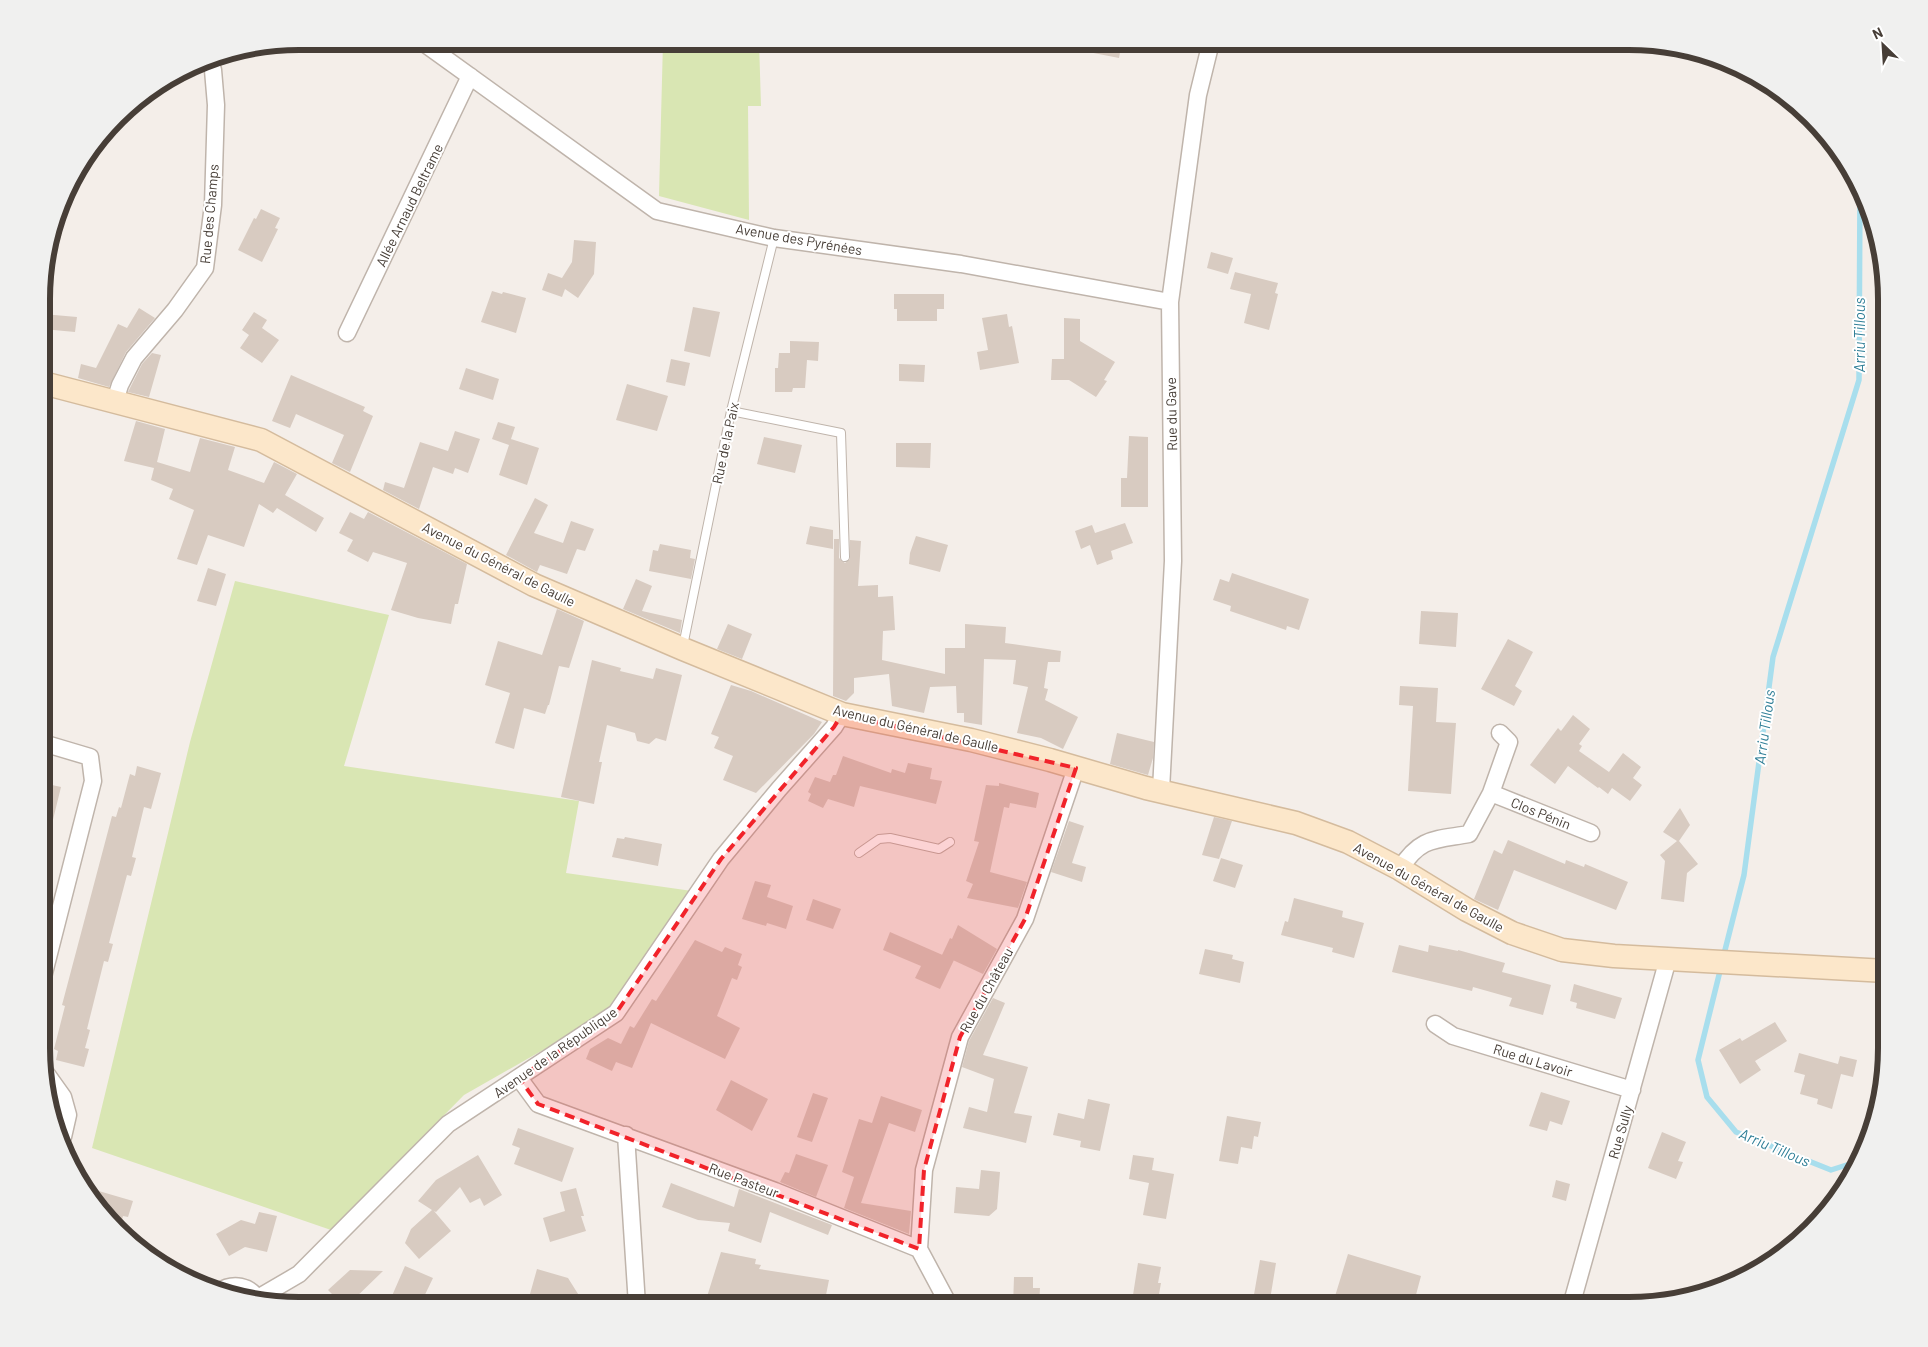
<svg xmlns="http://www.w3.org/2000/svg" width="1928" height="1347" viewBox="0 0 1928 1347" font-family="Barlow,sans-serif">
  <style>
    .green { fill: #d9e6b3 }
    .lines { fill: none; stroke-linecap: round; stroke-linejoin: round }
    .stream { stroke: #a8deed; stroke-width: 5.5 }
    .building { fill: #d8cbc1 }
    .service-casing { stroke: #bfb4ab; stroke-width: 10 }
    .minor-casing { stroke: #bfb4ab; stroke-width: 19 }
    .secondary-casing { stroke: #d4bb9d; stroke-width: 25 }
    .service { stroke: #fff; stroke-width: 8 }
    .minor { stroke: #fff; stroke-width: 16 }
    .secondary { stroke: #fce7ca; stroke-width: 22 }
    .marked { fill: #f1232a; fill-opacity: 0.2; stroke: #f1232a; stroke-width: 4; stroke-dasharray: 10 6; stroke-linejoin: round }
    .labels { text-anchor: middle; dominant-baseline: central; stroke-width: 4; stroke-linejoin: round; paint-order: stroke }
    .street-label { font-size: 14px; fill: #473e37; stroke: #fff }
    .water-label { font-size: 15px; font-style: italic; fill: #307f97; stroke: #fff }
    .rim { fill: none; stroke: #473e37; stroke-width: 6 }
  </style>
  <rect width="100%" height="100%" fill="#f4eee9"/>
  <path class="green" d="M 663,41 L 759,41 L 761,106 L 748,106 L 749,220 L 659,196 Z
    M 235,581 L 389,615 L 344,766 L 579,801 L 566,873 L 692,891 L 615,1009 L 464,1095 L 331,1230 L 92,1148 L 190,742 Z"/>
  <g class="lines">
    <path class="stream" d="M 1723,958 L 1744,875 L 1773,657 L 1859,380 L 1860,188
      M 1721,967 L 1698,1060 L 1707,1097 L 1736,1132 L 1831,1170 L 1856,1162"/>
  </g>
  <path class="building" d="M 1074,42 L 1122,42 L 1119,58 L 1073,49 Z
    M 261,209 L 280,218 L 275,228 L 278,229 L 262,262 L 238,250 L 254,218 L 256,219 Z
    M 574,240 L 596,242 L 594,274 L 578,298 L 565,289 L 562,297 L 542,290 L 548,273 L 562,278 L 572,262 Z
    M 1211,252 L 1233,258 L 1228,274 L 1207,268 Z
    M 1235,272 L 1278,283 L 1275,293 L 1278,294 L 1269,330 L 1244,323 L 1251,294 L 1230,289 Z
    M 492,291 L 502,294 L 503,292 L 526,298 L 516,333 L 481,322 Z
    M 894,294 L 944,294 L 944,309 L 937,309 L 937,321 L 897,321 L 897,309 L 894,309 Z
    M 693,307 L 720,312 L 710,357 L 684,351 Z
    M 139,308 L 155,318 L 126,352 L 109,387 L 78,378 L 81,364 L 96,368 L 118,324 L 127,328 Z
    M 254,312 L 267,320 L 262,328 L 279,340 L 262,363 L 240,348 L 249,335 L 242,330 Z
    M 43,314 L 77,317 L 75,332 L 43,329 Z
    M 1007,314 L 1009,327 L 1012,326 L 1019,363 L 980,370 L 977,352 L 988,350 L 982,318 Z
    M 1064,318 L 1080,319 L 1080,341 L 1115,362 L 1104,380 L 1107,381 L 1096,397 L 1069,380 L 1051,380 L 1052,359 L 1064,359 Z
    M 790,341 L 819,342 L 818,361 L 807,360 L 805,388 L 793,388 L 792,392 L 775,392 L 775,368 L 778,368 L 779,353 L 790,353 Z
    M 152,353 L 161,355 L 149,397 L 128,392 L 142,364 Z
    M 671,359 L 690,363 L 685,386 L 666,382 Z
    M 899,364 L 925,365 L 924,382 L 899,381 Z
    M 466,368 L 499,379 L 493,400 L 459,389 Z
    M 291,375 L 365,407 L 363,411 L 373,416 L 350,472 L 332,463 L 344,435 L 296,414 L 290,428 L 272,421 Z
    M 627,384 L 668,396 L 657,431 L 616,420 Z
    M 136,421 L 165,429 L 157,462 L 190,472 L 200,438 L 235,447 L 228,470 L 264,483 L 274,462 L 297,474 L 285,495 L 324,518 L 316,532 L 277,508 L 273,513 L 259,504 L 244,547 L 208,535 L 197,565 L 177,559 L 194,510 L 169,499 L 173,489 L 151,480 L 154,468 L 124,461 Z
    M 498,422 L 515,427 L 509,445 L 492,439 Z
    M 455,431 L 480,439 L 468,473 L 455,468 L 453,474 L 433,467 L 419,509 L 383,490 L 385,482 L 404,488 L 420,442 L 448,451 Z
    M 1129,436 L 1148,437 L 1148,507 L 1121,507 L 1121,478 L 1127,478 Z
    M 764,437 L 802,445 L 795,473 L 757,464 Z
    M 511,439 L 539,448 L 527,485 L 499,475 Z
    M 896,443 L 931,443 L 930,468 L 896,467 Z
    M 535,498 L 548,505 L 534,533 L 563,543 L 571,521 L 594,529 L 585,551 L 577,549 L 567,574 L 540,565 L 537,572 L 506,555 Z
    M 350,512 L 364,519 L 368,512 L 467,564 L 458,604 L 455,604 L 451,624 L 418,618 L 391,610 L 407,563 L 373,552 L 368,562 L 347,551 L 353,540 L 339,533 Z
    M 1125,523 L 1133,543 L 1111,551 L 1113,559 L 1097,565 L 1090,545 L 1081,549 L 1075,531 L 1092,525 L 1095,533 Z
    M 810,526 L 833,530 L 833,549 L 806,544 Z
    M 916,536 L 948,545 L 940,572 L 909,564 L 910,553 Z
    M 834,539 L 839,539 L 839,558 L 845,563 L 850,559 L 850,540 L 861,541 L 858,586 L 878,585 L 878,597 L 893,596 L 895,630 L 883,631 L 882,660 L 945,674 L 945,648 L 965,648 L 965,624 L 1006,627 L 1005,643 L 1061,651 L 1060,662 L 1048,662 L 1044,688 L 1048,689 L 1045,700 L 1078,717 L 1063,749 L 1041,738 L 1017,733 L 1028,687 L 1013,684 L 1016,660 L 984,659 L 982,725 L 964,722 L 964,713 L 957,713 L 956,686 L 930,687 L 924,713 L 892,706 L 889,674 L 854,678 L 854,693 L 846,701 L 833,696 Z
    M 660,544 L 691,550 L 690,558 L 695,559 L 691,579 L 649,571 L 653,550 L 658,551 Z
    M 208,568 L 226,574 L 216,606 L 197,601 Z
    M 1232,573 L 1309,599 L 1299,630 L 1287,626 L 1286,630 L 1230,611 L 1231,606 L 1213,600 L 1220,579 L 1229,582 Z
    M 636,579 L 652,586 L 642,611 L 682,620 L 680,633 L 623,609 Z
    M 557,609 L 584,621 L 569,668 L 559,666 L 549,705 L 548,705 L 545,714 L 524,708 L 514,749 L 495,743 L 510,693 L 485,685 L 498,641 L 542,655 Z
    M 1421,611 L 1458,613 L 1456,647 L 1419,644 Z
    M 728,624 L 752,634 L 742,659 L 717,649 Z
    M 1508,639 L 1533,652 L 1515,686 L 1522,691 L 1514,706 L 1481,689 Z
    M 592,660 L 621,668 L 620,671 L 653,679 L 656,668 L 682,675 L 666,741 L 656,738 L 649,744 L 637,741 L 635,733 L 607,725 L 599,762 L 602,762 L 594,804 L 561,797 Z
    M 731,685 L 751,691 L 822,722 L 814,734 L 756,793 L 723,780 L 733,756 L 714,748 L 719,737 L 711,734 Z
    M 1400,686 L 1438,688 L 1436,722 L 1456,723 L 1451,794 L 1408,791 L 1413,706 L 1399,705 Z
    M 1573,715 L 1590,729 L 1579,744 L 1582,746 L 1579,751 L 1609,772 L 1623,753 L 1641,767 L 1633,778 L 1642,785 L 1630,801 L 1612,788 L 1608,794 L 1599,787 L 1598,788 L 1568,766 L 1555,784 L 1530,765 L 1558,728 L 1561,731 Z
    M 1117,733 L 1154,742 L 1153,758 L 1148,775 L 1110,764 Z
    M 843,756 L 891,773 L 892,769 L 905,773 L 908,763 L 932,768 L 930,779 L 942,781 L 936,804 L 860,786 L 854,807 L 828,799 L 823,808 L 808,801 L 811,794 L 808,792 L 815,777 L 830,782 L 833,775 L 836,775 Z
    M 137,766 L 161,773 L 151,809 L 144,807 L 132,857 L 136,858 L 131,876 L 127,875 L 109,943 L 113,944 L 108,962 L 104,961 L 87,1029 L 90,1030 L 85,1048 L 89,1049 L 84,1067 L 56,1060 L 58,1051 L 54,1049 L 65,1006 L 62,1005 L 112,816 L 116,817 L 119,807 L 121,808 L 130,774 L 135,776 Z
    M 43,783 L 61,787 L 49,836 L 43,835 Z
    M 999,783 L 1039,793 L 1036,808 L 1010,803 L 1009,808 L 1004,807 L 990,872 L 1027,882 L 1018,908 L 967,898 L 973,884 L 966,881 L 979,842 L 974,841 L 986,785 L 999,786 Z
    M 1680,808 L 1690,825 L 1679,841 L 1698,864 L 1687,873 L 1684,902 L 1661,899 L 1665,861 L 1660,855 L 1677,841 L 1663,832 Z
    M 1214,817 L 1232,821 L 1219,859 L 1202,855 Z
    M 1069,821 L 1084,826 L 1072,863 L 1086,867 L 1082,882 L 1051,872 Z
    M 625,837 L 662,844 L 658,866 L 612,857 L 617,838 L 624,839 Z
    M 1508,840 L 1565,864 L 1566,860 L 1584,867 L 1585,864 L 1628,882 L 1616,910 L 1514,870 L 1498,910 L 1474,899 L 1494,850 L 1502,854 Z
    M 1221,858 L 1243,865 L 1235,888 L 1213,881 Z
    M 755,881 L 771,885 L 767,897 L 793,906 L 786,929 L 767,923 L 766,926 L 742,919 Z
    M 1294,898 L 1343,911 L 1342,917 L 1364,923 L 1354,958 L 1332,952 L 1333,948 L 1281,935 L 1285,921 L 1288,922 Z
    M 813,899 L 841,909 L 833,929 L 806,920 Z
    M 958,925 L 997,949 L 983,974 L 942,955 L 950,938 L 952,939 Z
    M 890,932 L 954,960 L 940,989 L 915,978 L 921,966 L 883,950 Z
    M 695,940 L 722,952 L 725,947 L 742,954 L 738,965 L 742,967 L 737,980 L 732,978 L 717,1016 L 740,1028 L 725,1059 L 651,1023 L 632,1068 L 616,1062 L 612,1071 L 586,1059 L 590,1049 L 608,1038 L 621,1044 L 630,1026 L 634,1028 L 652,999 L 656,1001 Z
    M 1399,945 L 1428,952 L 1429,945 L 1458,951 L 1458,950 L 1505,963 L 1502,972 L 1551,985 L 1543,1015 L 1509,1006 L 1512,998 L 1473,987 L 1472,991 L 1392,972 Z
    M 1205,949 L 1233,955 L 1232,959 L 1244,962 L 1240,983 L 1199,974 Z
    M 1574,984 L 1622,998 L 1615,1019 L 1576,1008 L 1577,1003 L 1570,1001 Z
    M 993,998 L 1005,1003 L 983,1055 L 1028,1067 L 1014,1113 L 1032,1116 L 1026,1143 L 963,1128 L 969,1107 L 987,1112 L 994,1079 L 962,1067 L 969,1041 Z
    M 1775,1022 L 1787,1041 L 1755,1061 L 1761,1070 L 1740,1084 L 1719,1050 L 1740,1038 L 1742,1041 Z
    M 1799,1053 L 1838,1064 L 1840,1056 L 1857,1060 L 1853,1077 L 1841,1074 L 1832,1109 L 1817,1104 L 1818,1099 L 1800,1094 L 1805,1075 L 1794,1072 Z
    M 731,1080 L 768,1099 L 752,1131 L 716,1110 Z
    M 1541,1092 L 1570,1101 L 1562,1125 L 1550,1121 L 1547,1131 L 1529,1126 Z
    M 813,1093 L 828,1098 L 812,1142 L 797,1137 Z
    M 881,1096 L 922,1110 L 915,1132 L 889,1123 L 861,1203 L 911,1211 L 909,1234 L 844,1208 L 854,1177 L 842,1172 L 859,1119 L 872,1123 Z
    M 1088,1099 L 1110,1104 L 1100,1151 L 1080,1147 L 1081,1141 L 1053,1135 L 1058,1113 L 1084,1119 Z
    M 1227,1116 L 1261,1122 L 1258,1137 L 1254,1136 L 1252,1149 L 1241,1147 L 1238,1164 L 1219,1161 Z
    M 518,1128 L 574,1148 L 562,1182 L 514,1164 L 520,1148 L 512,1145 Z
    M 1662,1132 L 1686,1142 L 1678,1161 L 1683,1162 L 1676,1179 L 1648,1168 Z
    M 796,1154 L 828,1165 L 816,1197 L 780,1182 L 785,1172 L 789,1173 Z
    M 478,1155 L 502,1195 L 484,1206 L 480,1198 L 470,1203 L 460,1187 L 436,1212 L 434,1211 L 451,1231 L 419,1259 L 405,1243 L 411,1229 L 432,1210 L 418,1201 L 436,1180 Z
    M 1133,1155 L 1154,1158 L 1152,1170 L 1174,1174 L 1166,1219 L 1143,1215 L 1149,1183 L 1129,1179 Z
    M 981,1170 L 1000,1172 L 997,1209 L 989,1216 L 954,1213 L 956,1187 L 979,1189 Z
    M 1556,1180 L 1570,1184 L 1566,1201 L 1552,1197 Z
    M 671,1183 L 734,1207 L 739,1189 L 832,1225 L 828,1235 L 770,1212 L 761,1243 L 728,1231 L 730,1223 L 698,1220 L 662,1207 Z
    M 85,1187 L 133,1201 L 128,1217 L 123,1216 L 120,1227 Z
    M 576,1188 L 584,1216 L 581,1216 L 586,1231 L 550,1242 L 543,1218 L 565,1211 L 560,1192 Z
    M 259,1212 L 277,1216 L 267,1252 L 245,1247 L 229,1256 L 216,1234 L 241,1220 L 255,1224 Z
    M 721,1252 L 756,1259 L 755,1264 L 761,1265 L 759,1269 L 829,1280 L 824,1305 L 716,1305 L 705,1303 Z
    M 1348,1254 L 1421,1276 L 1413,1306 L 1332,1306 Z
    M 1260,1260 L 1276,1263 L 1269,1306 L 1252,1306 Z
    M 1138,1263 L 1161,1267 L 1158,1283 L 1161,1283 L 1158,1300 L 1133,1295 Z
    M 405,1266 L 433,1278 L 420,1305 L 388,1305 Z
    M 537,1269 L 568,1278 L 585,1305 L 555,1305 L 552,1300 L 530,1294 Z
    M 350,1270 L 383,1271 L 348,1305 L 343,1305 L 328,1290 Z
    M 1014,1277 L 1033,1277 L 1033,1288 L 1040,1288 L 1039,1306 L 1013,1306 Z"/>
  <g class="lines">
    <g class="service-casing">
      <path id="service" d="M 731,411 L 841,433 L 845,557
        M 683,646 L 731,411 L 774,238
        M 859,853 L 879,839 L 890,838 L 939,849 L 950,842"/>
    </g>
    <g class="minor-casing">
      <path id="minor" d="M 421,41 L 657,211 L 774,238 L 961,264 L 1170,302
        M 347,333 L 470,76
        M 115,401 L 120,385 L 134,358 L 175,310 L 205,268 L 213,205 L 216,105 L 213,70 L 208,59
        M 43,743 L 90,757 L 93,781 L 43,977
        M 1161,790 L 1173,561 L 1170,302 L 1198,95 L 1211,42
        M 1491,793 L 1591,833
        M 1400,869 C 1420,837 1435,840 1469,834 L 1491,793 L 1509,742 L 1500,733
        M 1435,1024 L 1453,1036 L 1632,1090
        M 43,1069 L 63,1097 L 68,1115 L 63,1137
        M 519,1078 L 538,1104 L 775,1191 L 919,1249 L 949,1305
        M 626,1135 L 637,1305
        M 919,1249 L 924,1170 L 960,1037 L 1025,919 L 1076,768
        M 218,1292 C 233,1282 250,1285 259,1301
        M 258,1298 L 299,1274 L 448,1124 L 616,1013 L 721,859 L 779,789 L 834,727 L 842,714
        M 1571,1306 L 1668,959"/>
    </g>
    <g class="secondary-casing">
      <path id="secondary" d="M 43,383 L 261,440 L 534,585 L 683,649 L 842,714 L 971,740 L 1050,760 L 1146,788 L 1296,823 L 1348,842 L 1400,869 L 1467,910 L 1512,933 L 1562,950 L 1614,956 L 1886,971"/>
    </g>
    <use href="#service" class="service"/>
    <use href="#minor" class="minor"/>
    <use href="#secondary" class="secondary"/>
  </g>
  <path class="marked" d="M 842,714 L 1076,768 L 1025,919 L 960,1037 L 924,1170 L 919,1249 L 538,1104 L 519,1078 L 616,1013 L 721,859 L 834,727 Z"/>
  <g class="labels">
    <g class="street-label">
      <text transform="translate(409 205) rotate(-64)">Allée Arnaud Beltrame</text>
      <text transform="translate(209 214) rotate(-85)">Rue des Champs</text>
      <text transform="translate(799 239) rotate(10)">Avenue des Pyrénées</text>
      <text transform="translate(1171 414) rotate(-91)">Rue du Gave</text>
      <text transform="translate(725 443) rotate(-78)">Rue de la Paix</text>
      <text transform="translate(499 564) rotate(27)">Avenue du Général de Gaulle</text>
      <text transform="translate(916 728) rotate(13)">Avenue du Général de Gaulle</text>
      <text transform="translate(1541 813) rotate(22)">Clos Pénin</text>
      <text transform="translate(1429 887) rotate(29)">Avenue du Général de Gaulle</text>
      <text transform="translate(986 990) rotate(-61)">Rue du Château</text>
      <text transform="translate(555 1052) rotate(-35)">Avenue de la République</text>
      <text transform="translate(1533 1060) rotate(17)">Rue du Lavoir</text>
      <text transform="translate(1620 1132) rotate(-74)">Rue Sully</text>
      <text transform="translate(744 1180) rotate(21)">Rue Pasteur</text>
    </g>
    <g class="water-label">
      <text transform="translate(1859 335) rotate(-90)">Arriu Tillous</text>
      <text transform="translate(1764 727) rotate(-82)">Arriu Tillous</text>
      <text transform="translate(1775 1147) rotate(23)">Arriu Tillous</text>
    </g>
  </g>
  <path d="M0 0H1928V1347H0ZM299 50H1629A249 249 0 0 1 1878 299V1048A249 249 0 0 1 1629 1297H299A249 249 0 0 1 50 1048V299A249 249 0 0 1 299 50Z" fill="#f0f0ef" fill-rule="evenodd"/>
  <path class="rim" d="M299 50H1629A249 249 0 0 1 1878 299V1048A249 249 0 0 1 1629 1297H299A249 249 0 0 1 50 1048V299A249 249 0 0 1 299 50Z"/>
  <g transform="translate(1883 45) rotate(335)" stroke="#ffffff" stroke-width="4" paint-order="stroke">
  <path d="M0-4L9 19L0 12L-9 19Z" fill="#473e37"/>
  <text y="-8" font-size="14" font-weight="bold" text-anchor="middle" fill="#473e37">N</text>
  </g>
</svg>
